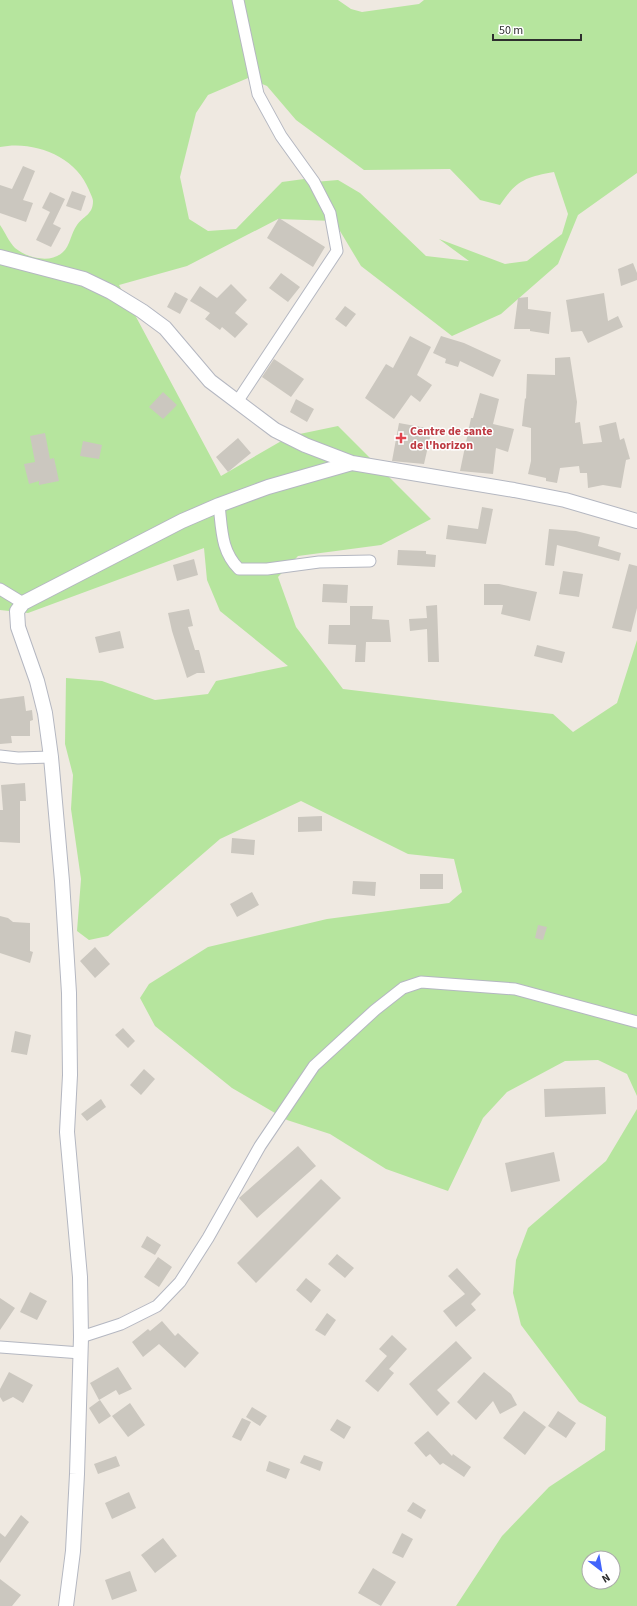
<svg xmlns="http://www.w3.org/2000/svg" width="637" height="1606" viewBox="0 0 637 1606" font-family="'Source Sans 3',sans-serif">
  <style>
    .green { fill: #b6e59e; fill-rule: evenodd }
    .building { fill: #cbc7bf }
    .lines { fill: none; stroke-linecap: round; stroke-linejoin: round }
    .minor-casing { stroke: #b4b7c1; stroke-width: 13 }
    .tertiary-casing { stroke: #b4b7c1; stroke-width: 16 }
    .minor { stroke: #fff; stroke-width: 11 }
    .tertiary { stroke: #fff; stroke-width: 14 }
    .health-dot { fill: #e0444e; stroke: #fff; stroke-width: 1.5 }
    .labels { text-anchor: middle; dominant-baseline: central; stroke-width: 3; stroke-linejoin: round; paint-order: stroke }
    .health-label { font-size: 12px; font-weight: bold; fill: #be3a42; stroke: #fff; text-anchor: start }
  </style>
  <rect width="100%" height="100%" fill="#efe9e1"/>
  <path class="green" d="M 0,0 L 338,0 L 351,9 L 362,12 L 419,4 L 424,0 L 637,0 L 637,173 L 578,215 L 558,264 L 501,314 L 452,336 L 361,266 L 334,221 L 278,219 L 187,266 L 119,285 L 221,476 L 290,436 L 338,426 L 431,519 L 381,545 L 298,556 L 278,577 L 296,627 L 343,689 L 553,714 L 573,732 L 617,703 L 637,640 L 637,1096 L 627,1074 L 598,1060 L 565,1061 L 507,1092 L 483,1118 L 448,1191 L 386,1169 L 330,1134 L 287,1120 L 232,1088 L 155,1026 L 140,998 L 149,984 L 208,947 L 327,919 L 449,903 L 462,892 L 454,859 L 408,854 L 301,801 L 220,839 L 108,936 L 89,940 L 77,931 L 81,879 L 71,809 L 73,775 L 65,744 L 66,678 L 102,681 L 155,700 L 208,694 L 216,681 L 288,666 L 220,611 L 207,580 L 204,548 L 28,613 L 0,610 L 0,225 C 5,232 9,242 15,248 C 27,258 51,264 63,252 C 70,246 71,233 77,225 C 83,216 93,215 93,201 C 93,198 90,193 89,190 C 76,156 33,140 0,147 ZM 248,78 L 267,86 L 296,120 L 364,170 L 450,169 L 480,200 L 500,205 C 516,181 525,177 554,172 L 568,214 L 562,234 L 527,261 L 505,264 L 439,239 L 469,261 L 426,256 L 360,193 L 338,180 L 314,182 L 304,179 L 282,182 L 236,229 L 208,231 L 189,219 L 180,177 L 196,113 L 208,95 Z
    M 637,1109 L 637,1606 L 456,1606 L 502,1536 L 549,1487 L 605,1450 L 606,1417 L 579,1402 L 521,1325 L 513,1293 L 516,1260 L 528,1228 L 606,1161 ZM 589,1558 L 613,1558 L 613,1582 L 589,1582 Z"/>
  <path class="building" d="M 23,166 L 35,171 L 23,200 L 33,203 L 26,222 L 0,213 L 0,185 L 12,189 Z
    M 72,191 L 86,196 L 81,211 L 66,206 Z
    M 50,192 L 65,199 L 53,224 L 61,228 L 51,247 L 36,240 L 50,212 L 42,208 Z
    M 279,218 L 325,247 L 313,267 L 267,238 Z
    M 633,263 L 637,273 L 637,280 L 621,286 L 618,269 Z
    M 281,273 L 300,287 L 288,302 L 269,288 Z
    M 231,284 L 247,300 L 235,313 L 248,324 L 235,338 L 222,327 L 220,330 L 205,319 L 210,313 L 190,301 L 200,286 L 217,298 Z
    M 175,292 L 188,299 L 180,314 L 167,307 Z
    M 604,293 L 608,321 L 618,316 L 623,327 L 588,343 L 582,331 L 571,332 L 566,300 Z
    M 528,297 L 528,309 L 551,312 L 549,334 L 530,331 L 530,329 L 514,329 L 518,298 Z
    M 345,306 L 356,314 L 346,327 L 335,319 Z
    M 410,336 L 431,347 L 417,375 L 432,385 L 420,402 L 411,395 L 394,419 L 365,398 L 386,364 L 393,368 Z
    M 441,336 L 464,343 L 501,360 L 493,377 L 460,361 L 458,367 L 445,363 L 446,359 L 433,353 Z
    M 570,357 L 577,402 L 575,423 L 580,422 L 583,444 L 602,442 L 599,426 L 616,422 L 620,440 L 624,438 L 630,459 L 626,460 L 621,488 L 603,485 L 588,488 L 587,473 L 580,473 L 579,466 L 560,468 L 557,483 L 546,481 L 546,478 L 528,474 L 531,461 L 531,428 L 522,426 L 525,398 L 526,399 L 527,374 L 555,375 L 555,358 Z
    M 274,359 L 304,379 L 291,397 L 262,377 Z
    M 163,392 L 177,405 L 163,419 L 149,407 Z
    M 480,393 L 499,399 L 493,424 L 514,429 L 508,452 L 496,448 L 493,474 L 460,471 L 471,418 L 473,418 Z
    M 296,399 L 314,409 L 307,422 L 290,412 Z
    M 399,423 L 432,429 L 424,464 L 392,461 Z
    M 45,433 L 50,459 L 54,458 L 59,481 L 39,485 L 39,481 L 29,484 L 24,464 L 35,462 L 30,436 Z
    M 238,438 L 251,453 L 228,472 L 216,457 Z
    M 83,441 L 102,445 L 99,459 L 80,456 Z
    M 482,507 L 493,509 L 486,544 L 446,539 L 448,525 L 478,529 Z
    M 549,529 L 576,531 L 600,537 L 598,546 L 621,553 L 619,561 L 557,545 L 554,566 L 545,565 Z
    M 398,550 L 426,551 L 426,554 L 436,555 L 435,567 L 397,565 Z
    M 194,559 L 198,575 L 177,581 L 173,565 Z
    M 629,564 L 637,566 L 637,608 L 631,632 L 612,628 Z
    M 563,571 L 583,574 L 579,597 L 559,594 Z
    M 323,584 L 348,585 L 347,603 L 322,602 Z
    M 484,584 L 499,584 L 537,592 L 530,621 L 501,614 L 503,605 L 484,605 Z
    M 437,605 L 439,662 L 428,662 L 427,629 L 410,631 L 409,619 L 427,618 L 426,606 Z
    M 350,606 L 373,606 L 372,619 L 389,620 L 391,642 L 366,642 L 365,662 L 355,662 L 356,645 L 328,644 L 329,625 L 350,625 Z
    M 189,609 L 193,626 L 188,627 L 195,650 L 199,650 L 205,673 L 197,673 L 187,678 L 172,631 L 168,613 Z
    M 120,631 L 124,648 L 99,653 L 95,637 Z
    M 537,645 L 565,652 L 562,663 L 534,656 Z
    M 24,696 L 26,711 L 32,710 L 33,720 L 30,721 L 30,736 L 11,736 L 12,743 L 0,744 L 0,699 Z
    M 25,783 L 26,801 L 20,801 L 20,843 L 0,842 L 0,810 L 3,810 L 1,785 Z
    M 322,816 L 322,831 L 298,832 L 298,817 Z
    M 232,838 L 255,840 L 254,855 L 231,853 Z
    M 420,874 L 443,874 L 443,889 L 420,889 Z
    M 353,881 L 376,882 L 375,896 L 352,894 Z
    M 252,892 L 259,905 L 237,917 L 230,904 Z
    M 0,916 L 8,918 L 13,922 L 30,923 L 30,951 L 33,952 L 30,963 L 0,953 Z
    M 538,925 L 547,927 L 543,940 L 535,938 Z
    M 95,947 L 110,964 L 95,978 L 80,961 Z
    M 123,1028 L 135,1041 L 128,1048 L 115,1035 Z
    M 15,1031 L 31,1035 L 27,1055 L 11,1052 Z
    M 144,1069 L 155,1079 L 141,1095 L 130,1085 Z
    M 605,1087 L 606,1114 L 545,1117 L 544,1089 Z
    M 101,1099 L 106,1107 L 87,1121 L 81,1114 Z
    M 298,1146 L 316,1166 L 257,1218 L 239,1198 Z
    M 554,1152 L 560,1181 L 511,1192 L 505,1163 Z
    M 321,1179 L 341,1198 L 256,1283 L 237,1263 Z
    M 147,1236 L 161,1245 L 155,1255 L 141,1247 Z
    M 337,1254 L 354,1268 L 345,1278 L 328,1264 Z
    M 158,1257 L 172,1267 L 159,1287 L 144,1277 Z
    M 457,1268 L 481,1294 L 471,1304 L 476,1310 L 456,1327 L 443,1311 L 465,1294 L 448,1276 Z
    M 306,1278 L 321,1290 L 311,1303 L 296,1290 Z
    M 30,1292 L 47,1301 L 37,1320 L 20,1312 Z
    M 0,1298 L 15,1308 L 0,1330 Z
    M 327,1313 L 336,1320 L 325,1336 L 315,1330 Z
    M 162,1321 L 175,1336 L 178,1333 L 199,1353 L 185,1368 L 159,1344 L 143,1357 L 132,1342 L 148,1329 L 150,1331 Z
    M 392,1335 L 407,1349 L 389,1369 L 394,1373 L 378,1392 L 365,1381 L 387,1356 L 379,1349 Z
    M 456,1341 L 472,1358 L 437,1390 L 450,1403 L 437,1416 L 409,1384 Z
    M 118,1367 L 132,1389 L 119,1395 L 116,1390 L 99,1400 L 90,1383 Z
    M 9,1372 L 33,1385 L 23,1403 L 13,1397 L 3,1402 L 0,1397 L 0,1389 Z
    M 484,1372 L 511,1394 L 517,1405 L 500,1414 L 493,1401 L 476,1420 L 457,1402 Z
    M 100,1400 L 111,1416 L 99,1424 L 89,1408 Z
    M 130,1403 L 145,1425 L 128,1437 L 112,1416 Z
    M 252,1407 L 267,1416 L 260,1426 L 246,1417 Z
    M 524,1411 L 546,1427 L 525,1455 L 503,1438 Z
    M 558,1411 L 576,1423 L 566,1438 L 548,1426 Z
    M 242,1418 L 251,1422 L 241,1441 L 232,1437 Z
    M 337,1419 L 351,1427 L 344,1439 L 330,1430 Z
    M 428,1431 L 452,1456 L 453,1454 L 471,1467 L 464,1477 L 443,1463 L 440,1465 L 430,1454 L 426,1457 L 414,1443 Z
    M 304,1455 L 323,1462 L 320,1471 L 300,1463 Z
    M 116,1456 L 120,1466 L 98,1474 L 94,1464 Z
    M 269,1461 L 290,1469 L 286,1479 L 266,1471 Z
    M 129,1492 L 136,1508 L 112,1519 L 105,1503 Z
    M 413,1502 L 426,1510 L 421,1519 L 407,1511 Z
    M 21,1515 L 29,1522 L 0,1563 L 0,1533 L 5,1537 Z
    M 402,1533 L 413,1539 L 403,1558 L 392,1553 Z
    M 163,1538 L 177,1556 L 155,1573 L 141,1555 Z
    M 373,1568 L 396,1582 L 381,1606 L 358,1593 Z
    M 130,1571 L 137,1591 L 112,1600 L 105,1580 Z
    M 0,1579 L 21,1595 L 12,1606 L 0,1606 Z"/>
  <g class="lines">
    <g class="minor-casing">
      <path id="minor" d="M 237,402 L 337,251 L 330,213 L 314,182 L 281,136 L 258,94 L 238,0
        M 219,505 C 222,530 221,551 239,569 L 267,569 L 319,562 L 370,561
        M 0,589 L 23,603
        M 0,756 L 18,758 L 51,757
        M 81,1337 L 121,1324 L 157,1306 L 180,1282 L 208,1238 L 260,1146 L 314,1066 L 375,1010 L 403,988 L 421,982 L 515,989 L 637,1022
        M 0,1347 L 81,1353"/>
    </g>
    <g class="tertiary-casing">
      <path id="tertiary" d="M 0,257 L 84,279 L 111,292 L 142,311 L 165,328 L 210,381 L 275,430 L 305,445 L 352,463 L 514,490 L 565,500 L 637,521
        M 66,1606 L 73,1551 L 77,1474 L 81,1337 L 80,1277 L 67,1132 L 70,1075 L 69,993 L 62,881 L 51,757 L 45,713 L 37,681 L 18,627 L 17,611 L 23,603 L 182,521 L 219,505 L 268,487 L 352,463"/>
    </g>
    <use href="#minor" class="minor"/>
    <use href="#tertiary" class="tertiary"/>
  </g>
  <path class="health-dot" d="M399 432h4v4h4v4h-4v4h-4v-4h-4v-4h4z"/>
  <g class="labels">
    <g class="health-label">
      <text x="410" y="431">Centre de sante<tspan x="410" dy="14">de l'horizon</tspan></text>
    </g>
  </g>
  <g transform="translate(601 1570) rotate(149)"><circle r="19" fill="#ffffff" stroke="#ababab"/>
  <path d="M0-3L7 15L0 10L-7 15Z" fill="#4264fb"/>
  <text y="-6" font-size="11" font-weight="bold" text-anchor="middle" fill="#2e2e2e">N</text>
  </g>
  <path d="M493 34v6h88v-6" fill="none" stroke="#2e2e2e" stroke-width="2"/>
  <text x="499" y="34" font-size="12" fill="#2e2e2e" stroke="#ffffff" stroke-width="3" paint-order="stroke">50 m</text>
</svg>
